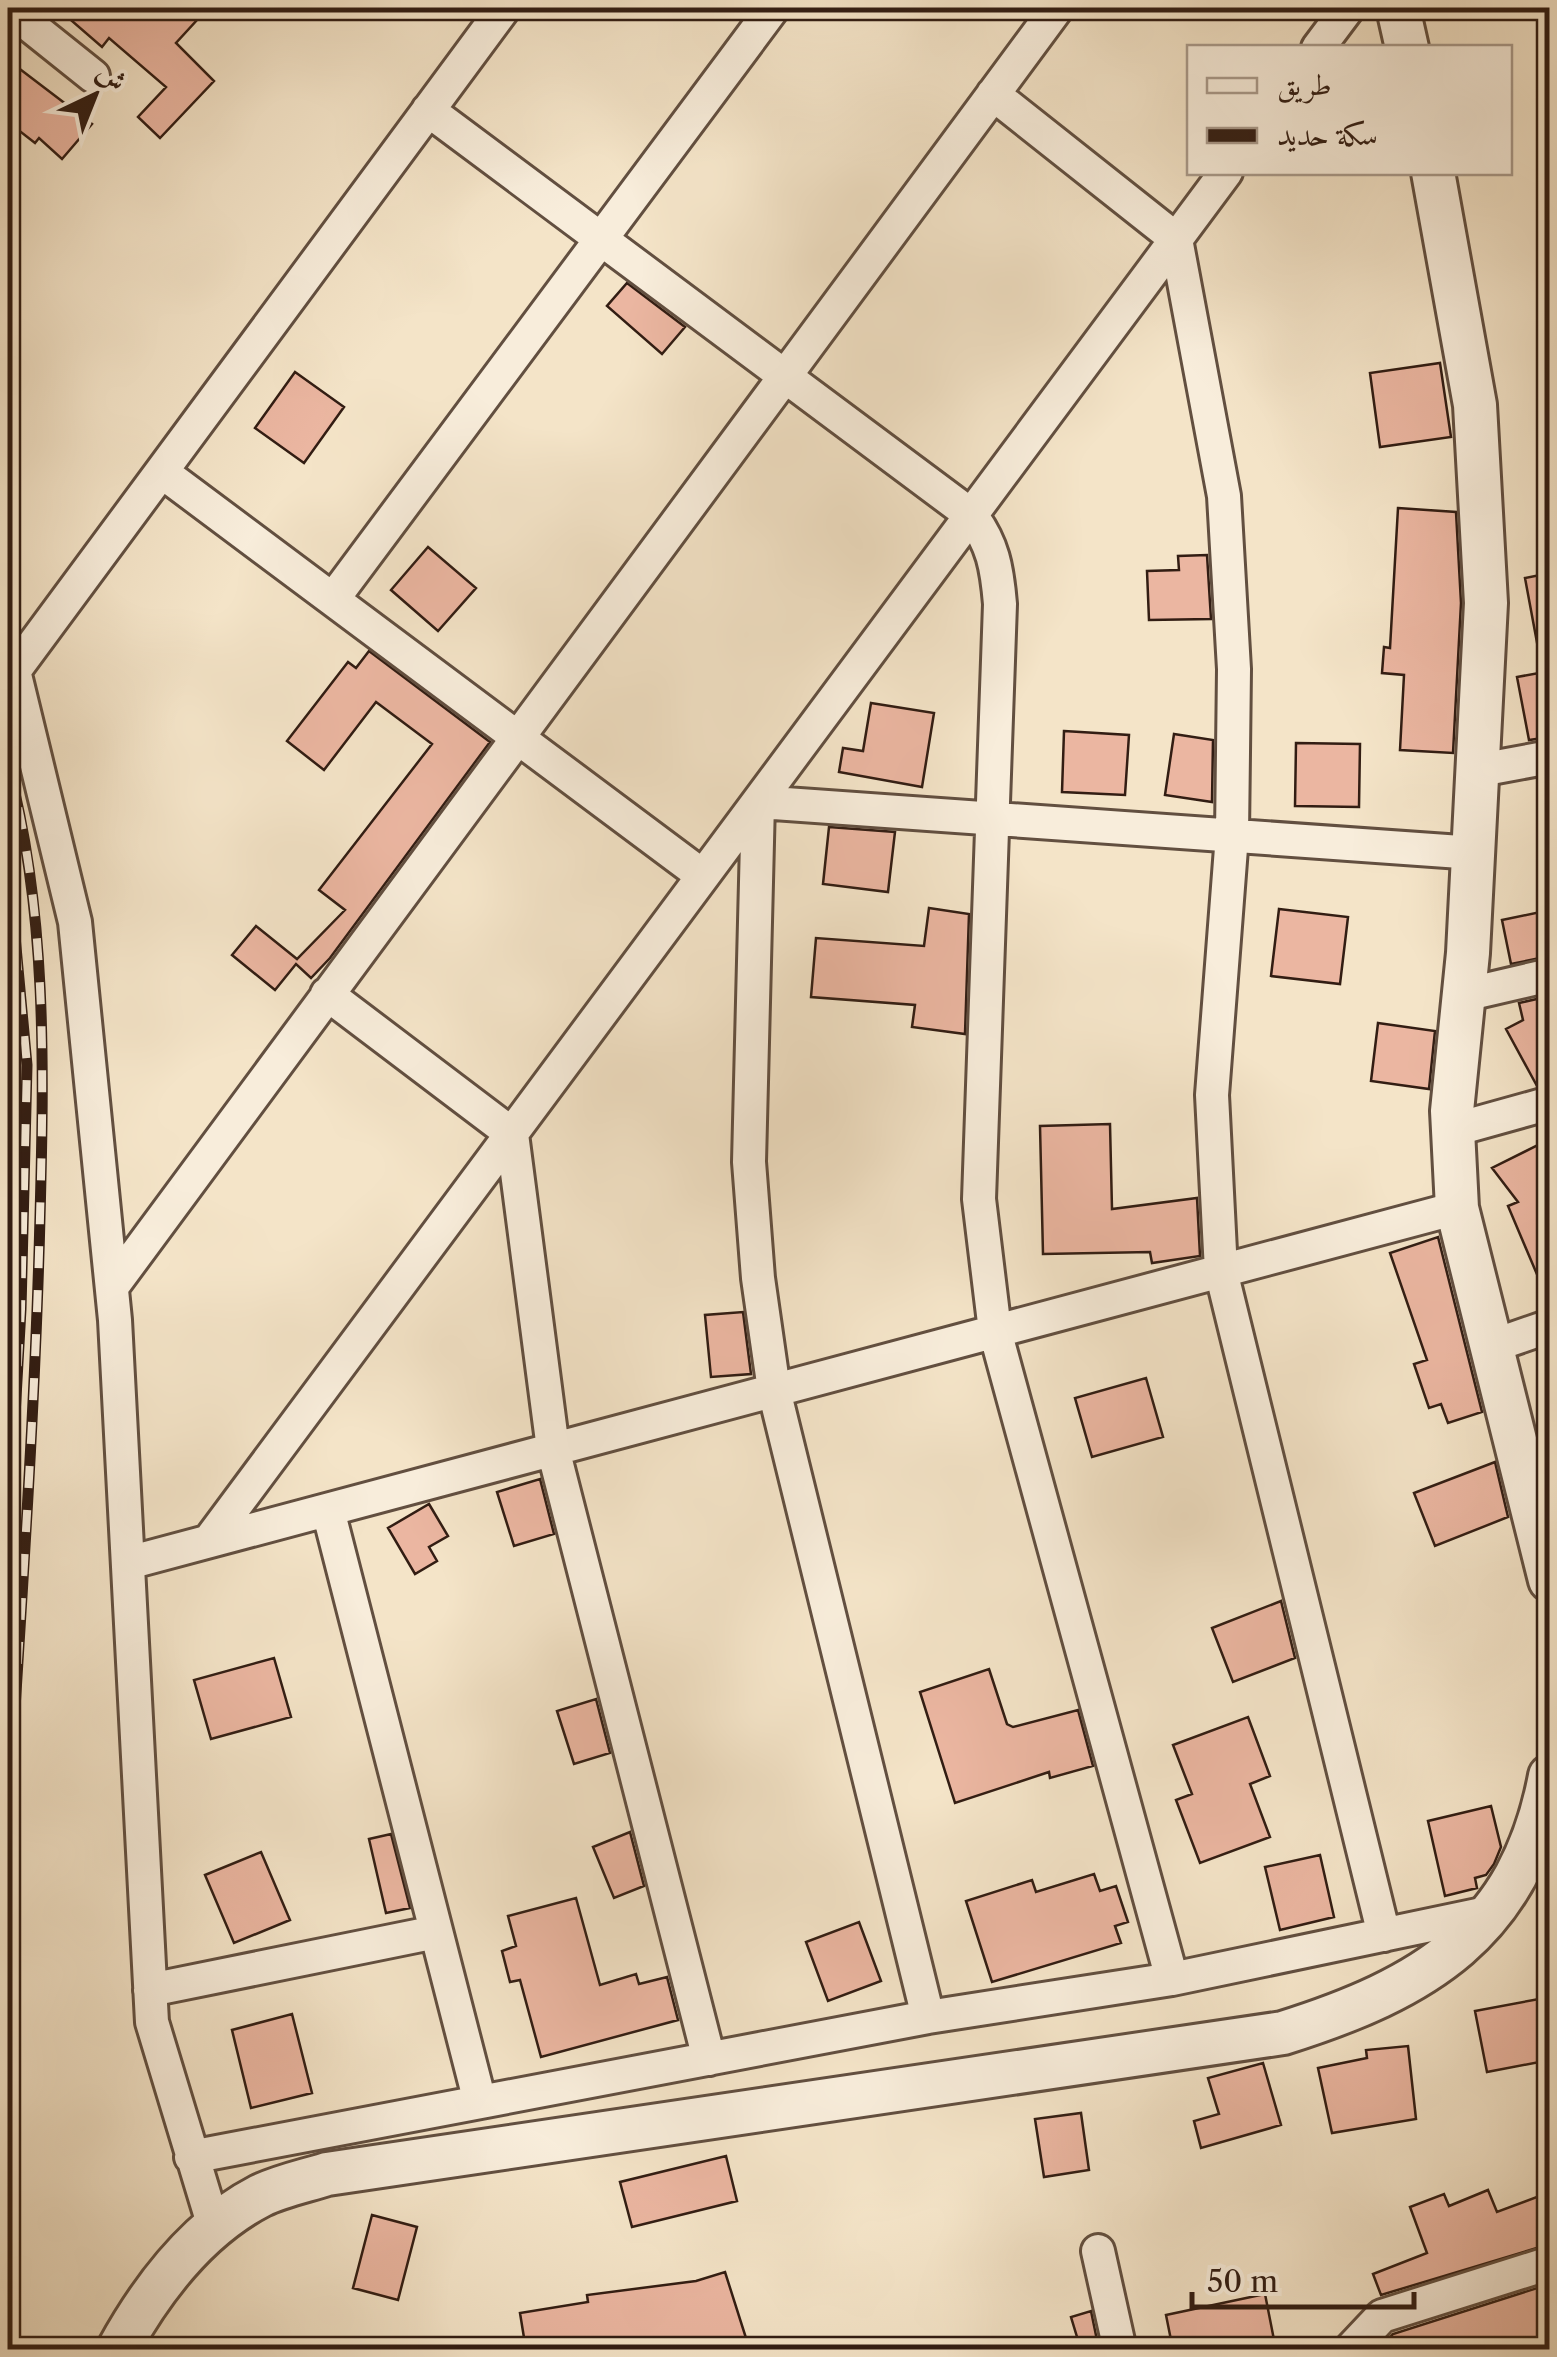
<svg xmlns="http://www.w3.org/2000/svg" width="1557" height="2357" viewBox="0 0 1557 2357" font-family="'Libre Caslon Text',Amiri,serif">
  <style>
    .building { fill: #ebb6a1; stroke: #321d13; stroke-width: 2.5 }
    .lines { fill: none; stroke-linecap: round; stroke-linejoin: round }
    .minor-casing { stroke: #624f40; stroke-width: 38 }
    .tertiary-casing { stroke: #624f40; stroke-width: 48 }
    .minor { stroke: #f8eddb; stroke-width: 32 }
    .tertiary { stroke: #f8eddb; stroke-width: 42 }
    .rail-casing { stroke: #321d13; stroke-width: 11 }
    .rail { stroke: #f8eddb; stroke-width: 8; stroke-dasharray: 22; stroke-linecap: butt }
  </style>
  <rect width="100%" height="100%" fill="#f4e4c8"/>
  <filter id="stains"><feTurbulence type="fractalNoise" baseFrequency=".002" numOctaves="4"/><feColorMatrix values="0 0 0 0 .2 0 0 0 0 .09 0 0 0 0 .02 0 0 0 .5 -.17"/></filter>
  <radialGradient id="worn" r=".72"><stop offset=".6" stop-color="#630" stop-opacity="0"/><stop offset="1" stop-color="#630" stop-opacity=".3"/></radialGradient>
  <path class="building" d="M 57,8 L 208,8 L 176,43 L 214,81 L 160,138 L 138,117 L 166,87 L 109,38 L 102,47 Z
    M 8,60 L 92,124 L 62,159 L 39,138 L 35,143 L 8,122 Z
    M 627,283 L 685,327 L 662,354 L 607,306 Z
    M 1440,363 L 1451,437 L 1380,447 L 1370,373 Z
    M 295,372 L 344,407 L 304,463 L 255,428 Z
    M 1398,508 L 1456,512 L 1461,603 L 1453,753 L 1400,750 L 1404,675 L 1382,673 L 1384,647 L 1390,648 Z
    M 428,547 L 476,588 L 438,631 L 391,590 Z
    M 1207,555 L 1211,619 L 1149,620 L 1147,571 L 1179,570 L 1178,556 Z
    M 1550,573 L 1550,647 L 1538,648 L 1525,578 Z
    M 369,651 L 490,742 L 330,958 L 311,978 L 296,964 L 275,990 L 232,955 L 256,926 L 297,959 L 345,910 L 319,890 L 432,744 L 376,702 L 324,770 L 287,741 L 348,662 L 356,668 Z
    M 1550,671 L 1550,737 L 1529,740 L 1517,677 Z
    M 871,703 L 934,713 L 922,787 L 839,772 L 843,748 L 863,751 Z
    M 1064,731 L 1129,735 L 1125,795 L 1062,792 Z
    M 1174,734 L 1213,740 L 1212,802 L 1165,795 Z
    M 1296,743 L 1360,744 L 1359,807 L 1295,806 Z
    M 829,827 L 895,832 L 888,892 L 823,884 Z
    M 929,908 L 969,914 L 965,1034 L 912,1027 L 915,1005 L 811,997 L 816,938 L 924,946 Z
    M 1279,909 L 1348,917 L 1340,984 L 1271,976 Z
    M 1550,910 L 1550,956 L 1511,964 L 1502,920 Z
    M 1550,996 L 1550,1084 L 1537,1086 L 1506,1029 L 1523,1020 L 1519,1003 Z
    M 1378,1023 L 1435,1031 L 1429,1089 L 1371,1081 Z
    M 1110,1124 L 1112,1209 L 1197,1198 L 1200,1256 L 1152,1263 L 1150,1252 L 1043,1254 L 1040,1126 Z
    M 1550,1139 L 1550,1305 L 1508,1206 L 1518,1202 L 1492,1168 Z
    M 1438,1237 L 1482,1412 L 1448,1423 L 1441,1404 L 1429,1408 L 1414,1364 L 1427,1360 L 1390,1253 Z
    M 743,1312 L 751,1374 L 711,1377 L 705,1315 Z
    M 1146,1378 L 1163,1437 L 1092,1457 L 1075,1398 Z
    M 1495,1462 L 1508,1517 L 1435,1546 L 1414,1493 Z
    M 540,1479 L 554,1534 L 514,1546 L 497,1492 Z
    M 429,1504 L 448,1536 L 429,1547 L 437,1561 L 415,1574 L 388,1528 Z
    M 1281,1601 L 1295,1658 L 1233,1682 L 1212,1628 Z
    M 274,1658 L 291,1717 L 211,1739 L 194,1680 Z
    M 989,1669 L 1007,1724 L 1013,1727 L 1078,1710 L 1093,1766 L 1050,1778 L 1049,1772 L 955,1803 L 920,1692 Z
    M 596,1699 L 610,1753 L 574,1764 L 557,1711 Z
    M 1248,1717 L 1270,1776 L 1250,1784 L 1270,1837 L 1200,1863 L 1176,1800 L 1192,1794 L 1173,1745 Z
    M 1491,1806 L 1501,1847 L 1494,1864 L 1486,1875 L 1475,1878 L 1477,1888 L 1445,1896 L 1428,1821 Z
    M 630,1832 L 644,1886 L 614,1898 L 593,1847 Z
    M 391,1834 L 410,1908 L 386,1913 L 369,1839 Z
    M 261,1852 L 290,1920 L 234,1943 L 205,1875 Z
    M 1320,1855 L 1334,1917 L 1280,1930 L 1265,1867 Z
    M 1094,1874 L 1100,1891 L 1116,1886 L 1128,1922 L 1115,1926 L 1121,1943 L 992,1982 L 966,1901 L 1032,1880 L 1036,1892 Z
    M 576,1898 L 600,1985 L 636,1974 L 639,1984 L 667,1977 L 678,2020 L 541,2057 L 520,1980 L 510,1982 L 502,1951 L 516,1946 L 508,1916 Z
    M 859,1922 L 881,1981 L 828,2001 L 806,1942 Z
    M 1550,1997 L 1550,2060 L 1487,2072 L 1475,2011 Z
    M 292,2014 L 312,2093 L 251,2108 L 232,2030 Z
    M 1408,2046 L 1416,2119 L 1332,2133 L 1318,2068 L 1367,2058 L 1366,2050 Z
    M 1263,2063 L 1281,2125 L 1201,2148 L 1194,2121 L 1219,2114 L 1208,2078 Z
    M 1081,2113 L 1089,2170 L 1044,2177 L 1035,2119 Z
    M 726,2156 L 737,2201 L 632,2227 L 620,2182 Z
    M 1488,2190 L 1497,2212 L 1550,2192 L 1550,2244 L 1381,2295 L 1373,2274 L 1427,2253 L 1410,2207 L 1444,2194 L 1449,2206 Z
    M 372,2215 L 417,2227 L 398,2300 L 353,2288 Z
    M 725,2272 L 746,2338 L 709,2350 L 526,2350 L 520,2313 L 588,2302 L 587,2295 L 696,2281 Z
    M 1550,2284 L 1550,2341 L 1525,2350 L 1378,2350 L 1393,2334 Z
    M 1265,2294 L 1276,2350 L 1173,2350 L 1166,2315 Z
    M 1091,2311 L 1099,2350 L 1081,2350 L 1071,2317 Z"/>
  <g class="lines">
    <g class="minor-casing">
      <path id="minor" d="M 8,8 L 93,76
        M 1318,48 L 1348,8
        M 993,94 L 1176,239 L 1224,496 L 1234,669 L 1232,835 L 1212,1095 L 1221,1271 L 1384,1935
        M 428,110 L 971,515 C 993,544 997,568 1000,604 L 979,1199 L 995,1331 L 1172,1979
        M 162,472 L 703,876
        M 333,599 L 773,8
        M 8,646 L 75,922 L 115,1320 L 152,2022 L 215,2230
        M 14,671 L 504,8
        M 1480,770 L 1550,757
        M 327,994 L 512,1134 L 553,1449 L 709,2059
        M 1464,995 L 1550,975
        M 1453,1130 L 1550,1103
        M 112,1287 L 1057,8
        M 1495,1345 L 1550,1326
        M 328,1510 L 480,2102
        M 209,1541 L 1226,172
        M 128,1563 L 1457,1208
        M 150,1990 L 436,1932
        M 928,2017 L 774,1390 L 758,1278 L 749,1162 L 758,802 L 1475,853
        M 191,2157 L 928,2017 L 1172,1979 L 1492,1912
        M 1098,2251 L 1120,2350
        M 1350,2350 L 1382,2316 L 1550,2263"/>
    </g>
    <g class="tertiary-casing">
      <path id="tertiary" d="M 1398,8 L 1407,48
        M 1433,172 L 1475,405 L 1486,603 L 1468,953 L 1452,1111 L 1457,1208 L 1550,1580
        M 118,2350 C 151,2290 198,2228 260,2196 C 280,2186 305,2181 327,2174 L 1283,2033 C 1423,1989 1521,1932 1550,1776"/>
    </g>
    <use href="#minor" class="minor"/>
    <use href="#tertiary" class="tertiary"/>
    <g class="rail-casing">
      <path id="rail" d="M 8,765 C 47,910 44,1067 40,1217 C 35,1419 20,1621 8,1822
        M 8,861 L 27,1065 L 21,1309 L 8,1540"/>
    </g>
    <use href="#rail" class="rail"/>
  </g>
  <rect width="1557" height="2357" fill="none" stroke="#f4e4c8" stroke-width="40"/>
  <rect x="10" y="10" width="1537" height="2337" fill="none" stroke="#321d13" stroke-width="5"/>
  <rect x="20" y="20" width="1517" height="2317" fill="none" stroke="#321d13" stroke-width="2.5"/>
  <rect x="1187" y="45" width="325" height="130" fill="#f8eddb" stroke="#a99a8b" stroke-width="2.5"/>
  <rect x="1207" y="78" width="50" height="15" fill="#f8eddb" stroke="#a99a8b" stroke-width="2.5"/>
  <text x="1277" y="95" font-size="30" fill="#321d13">طريق</text>
  <rect x="1207" y="128" width="50" height="15" fill="#321d13" stroke="#a99a8b" stroke-width="2.5"/>
  <text x="1277" y="145" font-size="30" fill="#321d13">سكة حديد</text>
  <g transform="translate(95 95) rotate(43)" stroke="#f8eddb" stroke-width="8" paint-order="stroke">
  <path d="M0-8L18 38L0 25L-18 38Z" fill="#321d13"/>
  <text y="-15" font-size="28" font-weight="bold" text-anchor="middle" fill="#321d13">ش</text>
  </g>
  <path d="M1192 2292v15h222v-15" fill="none" stroke="#321d13" stroke-width="5"/>
  <text x="1207" y="2292" font-size="30" fill="#321d13" stroke="#f8eddb" stroke-width="8" paint-order="stroke">50 m</text>
  <rect width="100%" height="100%" filter="url(#stains)"/>
  <rect width="100%" height="100%" fill="url(#worn)"/>
</svg>
